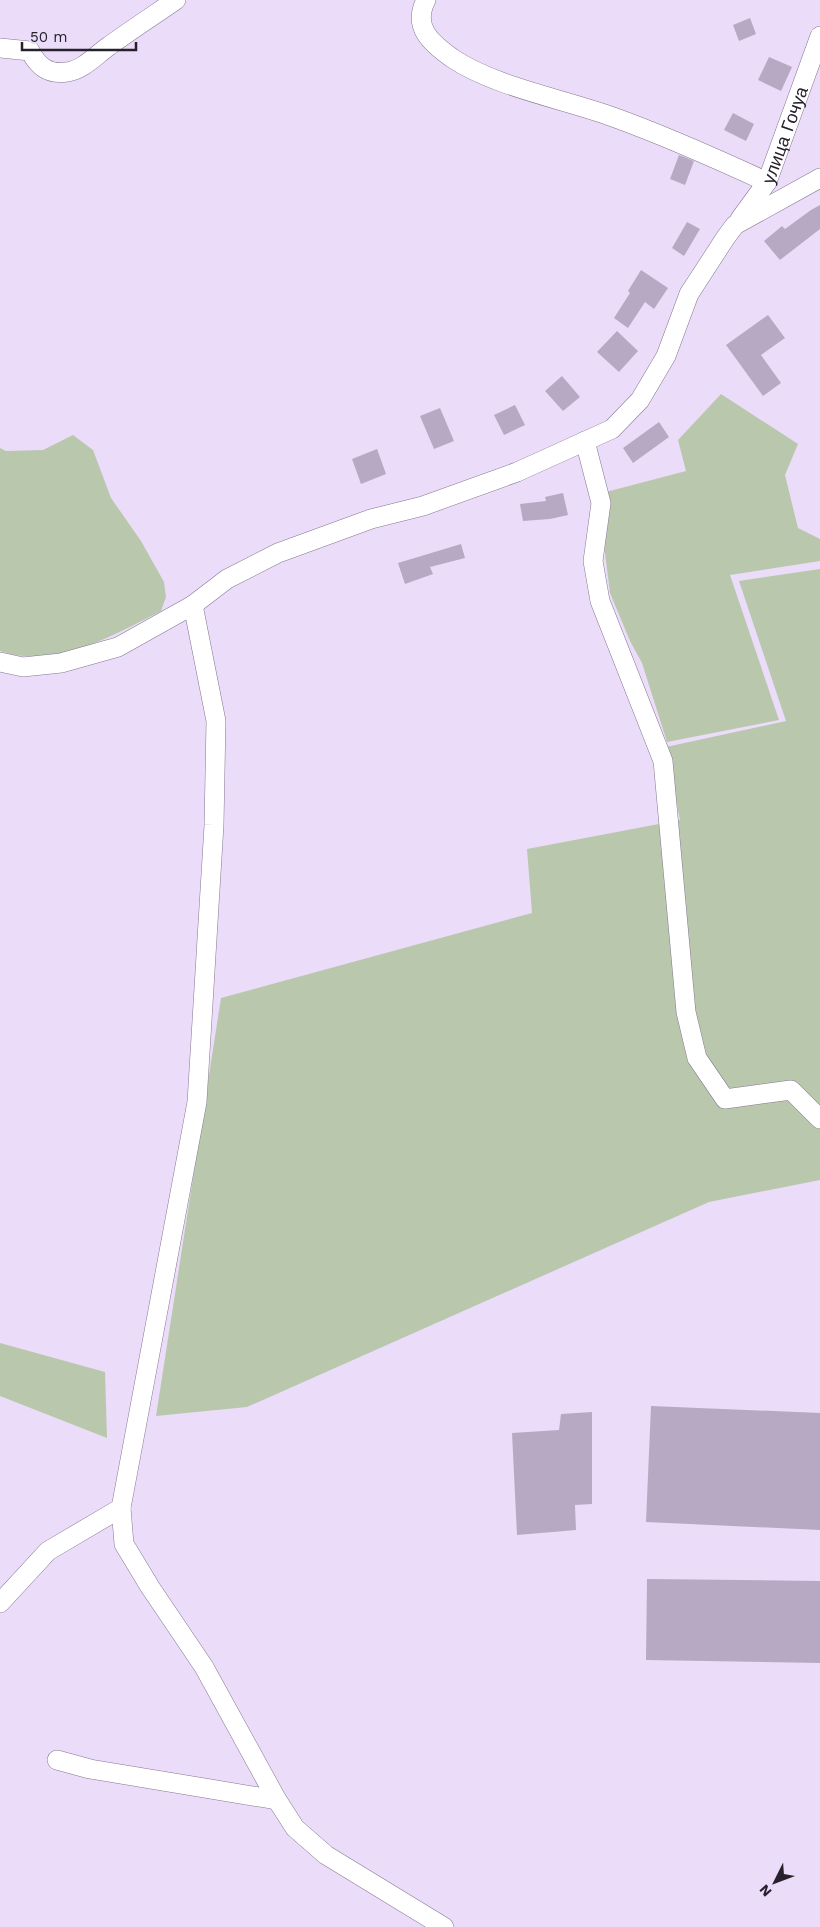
<svg xmlns="http://www.w3.org/2000/svg" width="820" height="1927" viewBox="0 0 820 1927" font-family="'Work Sans',sans-serif">
  <style>
    .green { fill: #b9c8ac }
    .building { fill: #b7a9c4 }
    .lines { fill: none; stroke-linecap: round; stroke-linejoin: round }
    .minor-casing { stroke: #857791; stroke-width: 20 }
    .minor { stroke: #fff; stroke-width: 19 }
    .labels { text-anchor: middle; dominant-baseline: central; stroke-width: 5; stroke-linejoin: round; paint-order: stroke }
    .street-label { font-size: 18px; fill: #27212c; stroke: #ebdcf9 }
  </style>
  <rect width="100%" height="100%" fill="#ebdcf9"/>
  <path class="green" d="M 721,394 L 798,444 L 785,475 L 798,528 L 820,539 L 820,561 L 730,575 L 779,720 L 667,742 L 642,663 L 630,641 L 610,593 L 603,537 L 606,492 L 686,471 L 678,440 Z
    M 73,435 L 93,450 L 111,498 L 141,541 L 164,582 L 166,597 L 161,611 C 114,635 54,670 0,651 L 0,448 L 6,451 L 43,450 Z
    M 820,569 L 820,1180 L 709,1202 L 247,1407 L 156,1416 L 221,998 L 532,913 L 527,849 L 680,820 L 666,747 L 786,721 L 739,581 Z
    M 0,1343 L 105,1372 L 107,1438 L 0,1396 Z"/>
  <path class="building" d="M 750,18 L 756,34 L 739,41 L 733,25 Z
    M 769,57 L 792,67 L 781,91 L 758,80 Z
    M 733,113 L 754,124 L 746,141 L 724,130 Z
    M 679,155 L 694,161 L 685,185 L 670,179 Z
    M 820,205 L 820,229 L 780,260 L 764,241 L 782,226 L 785,229 L 811,210 Z
    M 687,222 L 700,229 L 684,256 L 672,248 Z
    M 641,270 L 668,288 L 654,309 L 645,302 L 628,328 L 614,318 L 630,293 L 628,291 Z
    M 768,315 L 785,338 L 761,355 L 781,383 L 763,396 L 726,345 Z
    M 617,331 L 638,351 L 619,372 L 597,352 Z
    M 562,376 L 580,397 L 563,411 L 545,391 Z
    M 515,405 L 525,425 L 504,435 L 494,415 Z
    M 440,408 L 454,441 L 434,449 L 420,416 Z
    M 659,422 L 669,437 L 633,463 L 623,448 Z
    M 377,449 L 386,474 L 361,484 L 352,459 Z
    M 563,493 L 568,515 L 550,519 L 523,521 L 520,504 L 546,501 L 545,497 Z
    M 461,544 L 465,558 L 430,567 L 433,574 L 405,584 L 398,563 Z
    M 651,1406 L 820,1413 L 820,1530 L 646,1522 Z
    M 592,1412 L 592,1504 L 575,1505 L 576,1530 L 517,1535 L 512,1433 L 559,1430 L 561,1414 Z
    M 647,1579 L 820,1581 L 820,1663 L 646,1660 Z"/>
  <g class="lines">
    <g class="minor-casing">
      <g id="minor">
        <path d="M 426,0 C 412,27 431,43 452,58 C 495,87 564,99 613,117 C 666,136 717,159 767,182"/>
        <path d="M 0,48 L 30,51 C 38,66 48,75 67,72 C 83,70 96,55 109,46 C 131,30 154,15 176,0"/>
        <path id="s1" d="M 740,219 L 767,182 L 820,36"/>
        <path d="M 585,441 L 601,503 L 593,561 L 600,601 L 663,761 L 686,1012 L 697,1058 L 725,1099 L 791,1090 L 820,1119"/>
        <path d="M 193,605 L 216,721 L 214,825 L 197,1102 L 121,1508 L 124,1544 L 150,1587 L 204,1667 L 277,1800 L 295,1828 L 326,1855 L 444,1927"/>
        <path d="M 0,662 L 23,667 L 61,663 L 118,647 L 193,605 L 227,579 L 278,553 L 371,519 L 423,506 L 517,472 L 612,429 L 640,400 L 666,356 L 689,294 L 726,237 L 735,225 L 820,178"/>
        <path d="M 0,1603 L 48,1551 L 121,1508"/>
        <path d="M 57,1760 L 90,1769 L 277,1800"/>
      </g>
    </g>
    <use href="#minor" class="minor"/>
  </g>
  <g class="labels">
    <g class="street-label">
      <text stroke="none"><textPath href="#s1" startOffset="96">улица Гочуа</textPath></text>
    </g>
  </g>
  <g transform="translate(775 1882) rotate(228)" stroke="#ebdcf9" stroke-width="4" paint-order="stroke">
  <path d="M0-4L9 19L0 12L-9 19Z" fill="#27212c"/>
  <text y="-8" font-size="14" font-weight="bold" text-anchor="middle" fill="#27212c">N</text>
  </g>
  <path d="M22 42v8h114v-8" fill="none" stroke="#27212c" stroke-width="2.5"/>
  <text x="30" y="42" font-size="15" fill="#27212c" stroke="#ebdcf9" stroke-width="4" paint-order="stroke">50 m</text>
</svg>
